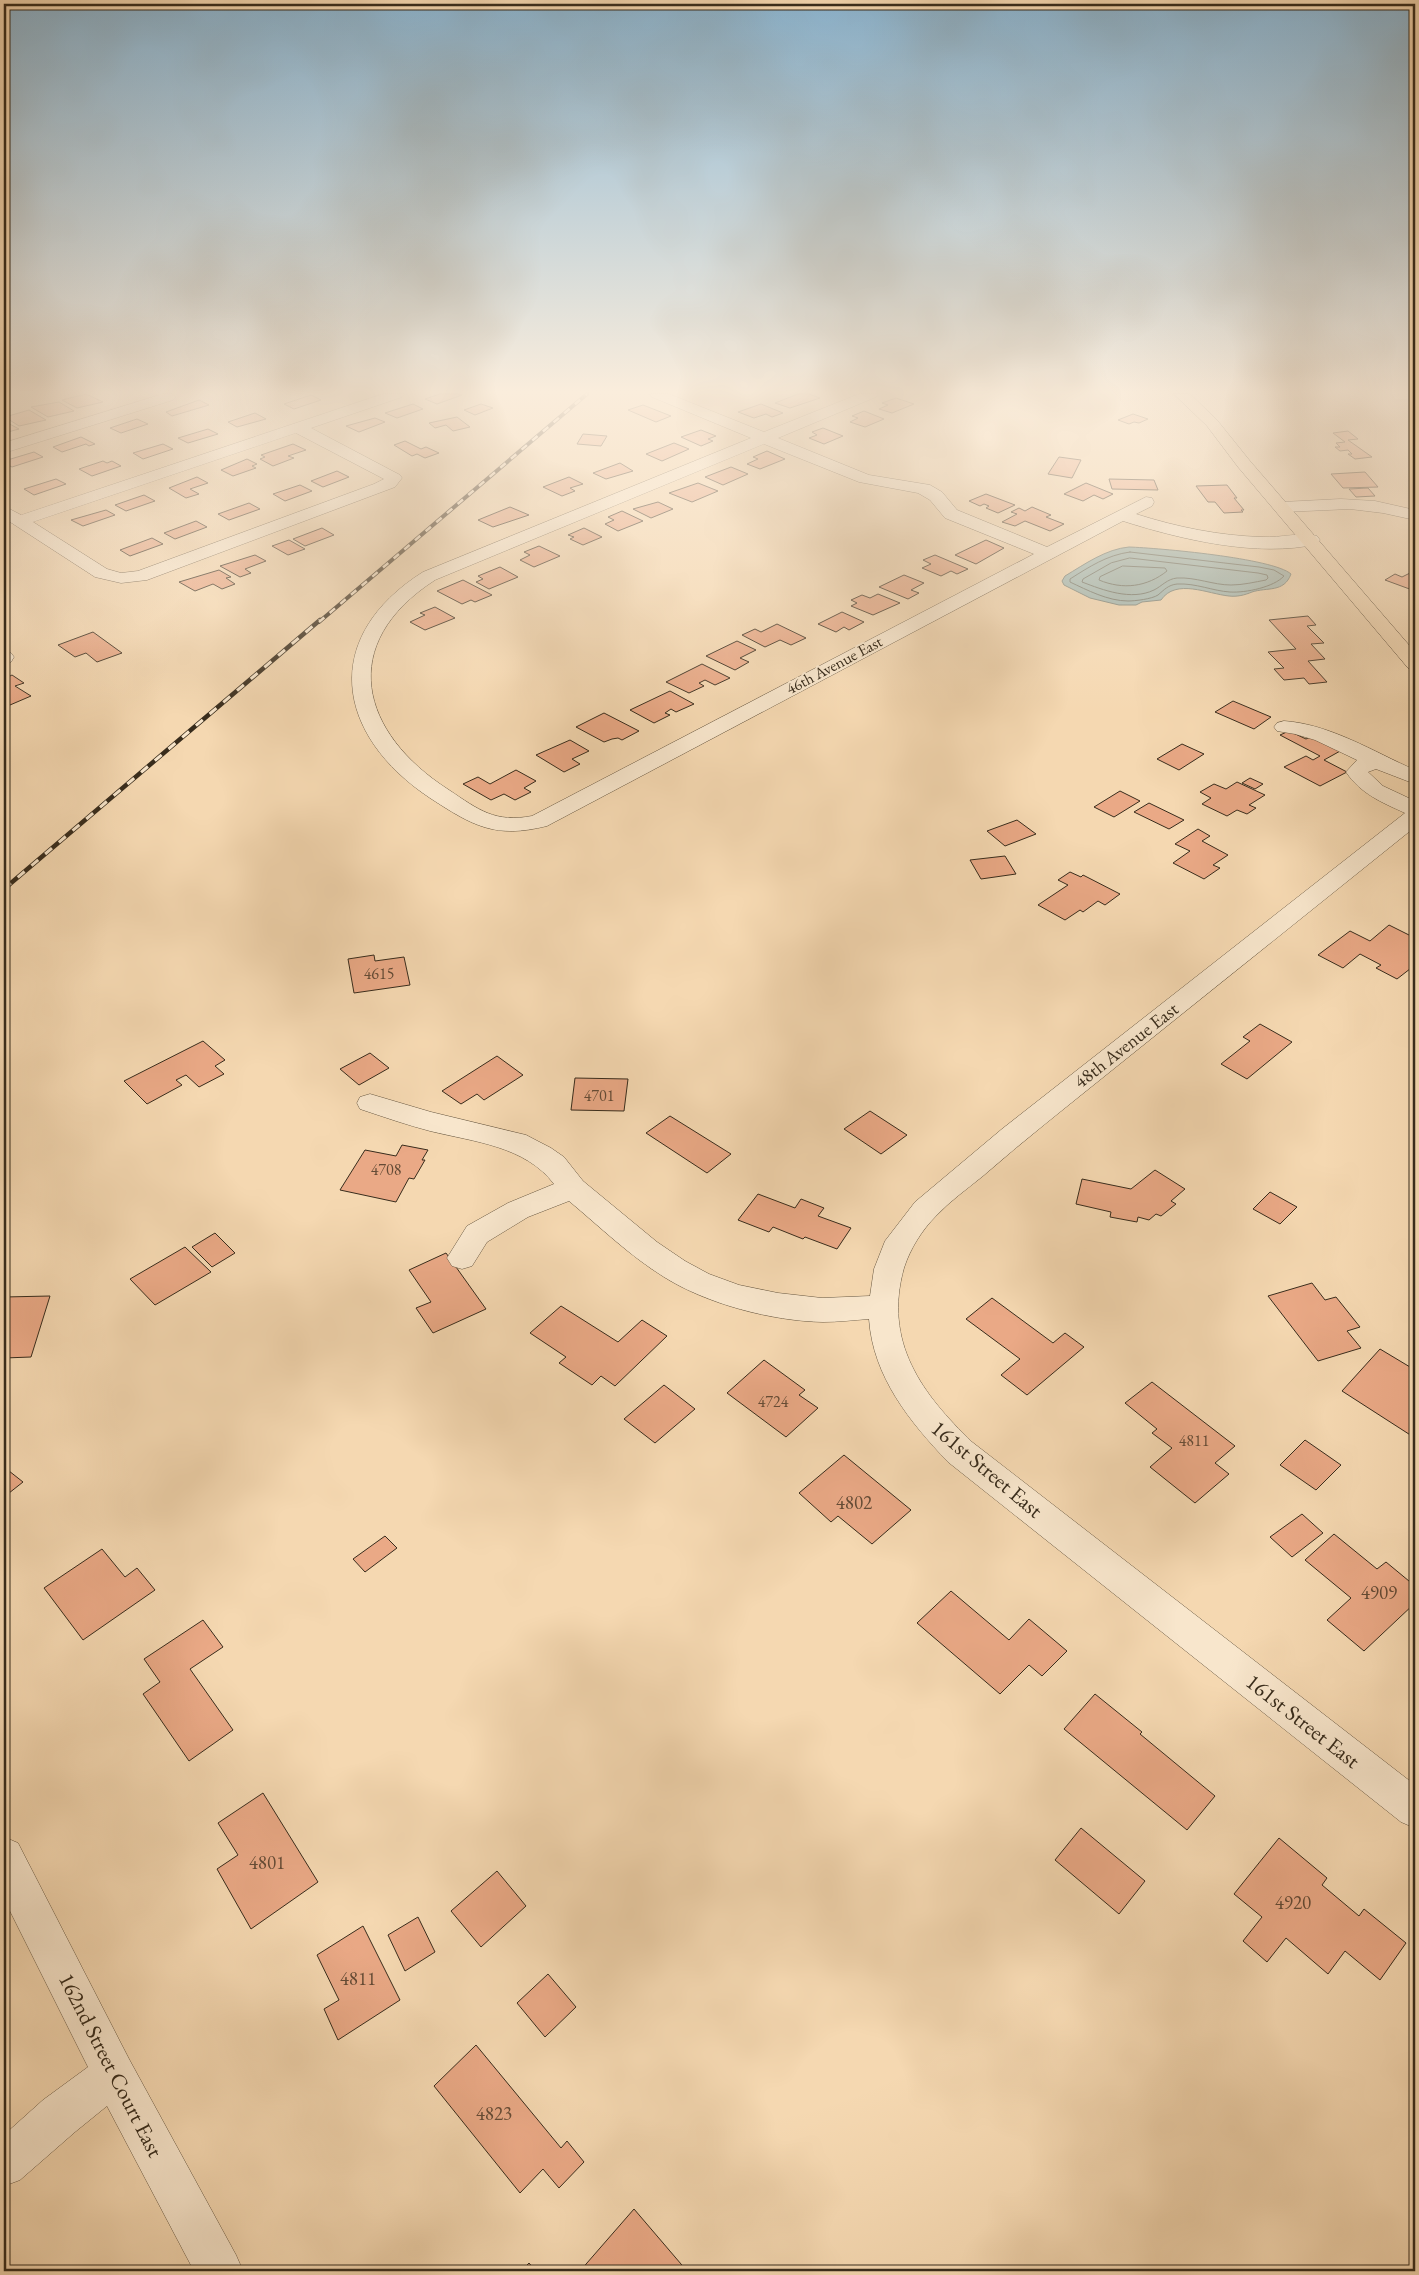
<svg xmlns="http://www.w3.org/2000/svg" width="1419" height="2275" viewBox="0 0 1419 2275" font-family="'EB Garamond',serif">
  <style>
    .water { fill: #9fb8b4; stroke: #768077 }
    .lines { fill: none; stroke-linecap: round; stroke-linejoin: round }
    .shore { stroke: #6c7268; stroke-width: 1 }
    .building { fill: #eaa986; stroke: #382c1c }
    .minor-casing { stroke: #675741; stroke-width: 1 }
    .major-casing { stroke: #382c1c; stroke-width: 1 }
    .minor { fill: #f8e6cc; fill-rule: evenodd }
    .major { fill: #f5d8b1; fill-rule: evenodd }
    .rail-far1-casing { stroke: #382c1c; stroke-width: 4 }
    .rail-casing { stroke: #382c1c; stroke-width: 4.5 }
    .rail-far1 { stroke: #f8e6cc; stroke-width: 2.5; stroke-dasharray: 7; stroke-linecap: butt }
    .rail { stroke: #f8e6cc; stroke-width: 3; stroke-dasharray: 9; stroke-linecap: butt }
    .labels { text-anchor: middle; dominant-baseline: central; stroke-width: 4; stroke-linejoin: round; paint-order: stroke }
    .far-street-label { font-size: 16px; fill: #382c1c; stroke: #f8e6cc }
    .number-label { font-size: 16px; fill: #644b36 }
    .street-label { font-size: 19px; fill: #382c1c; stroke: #f8e6cc }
    .near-number-label { font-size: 19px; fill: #644b36 }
    .near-street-label { font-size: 22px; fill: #382c1c; stroke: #f8e6cc }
  </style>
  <rect width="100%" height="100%" fill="#f5d8b1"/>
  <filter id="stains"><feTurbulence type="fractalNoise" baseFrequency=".004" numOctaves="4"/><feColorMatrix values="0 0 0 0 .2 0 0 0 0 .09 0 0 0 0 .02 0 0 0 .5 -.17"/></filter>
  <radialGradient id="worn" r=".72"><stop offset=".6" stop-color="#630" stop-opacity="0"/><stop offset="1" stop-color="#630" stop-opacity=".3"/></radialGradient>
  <path class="water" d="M 1129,547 C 1158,548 1273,558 1291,574 C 1284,593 1267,587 1252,592 C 1245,595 1237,597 1229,596 C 1208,594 1176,578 1161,600 L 1142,602 L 1136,605 L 1119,605 L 1090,598 L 1064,585 L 1062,581 L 1065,576 C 1085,564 1106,549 1129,547 Z"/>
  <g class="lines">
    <path class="shore" d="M 1130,552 L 1259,567 L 1274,570 L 1284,576 C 1274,587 1246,593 1230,592 C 1213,591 1196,583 1177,584 C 1168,585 1164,590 1158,595 C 1152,599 1135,601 1128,601 C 1108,601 1087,590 1070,582 L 1070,579 C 1089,567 1107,555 1130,552 Z
      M 1130,558 L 1258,573 L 1267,575 L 1268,578 L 1266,580 C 1255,582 1243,585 1231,585 C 1213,585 1196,577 1177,578 C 1167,579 1162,586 1154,590 C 1131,601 1103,590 1082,582 L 1083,579 L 1111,563 Z
      M 1123,566 L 1165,568 L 1167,571 C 1147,587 1123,590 1099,580 L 1100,577 Z"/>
  </g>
  <path class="building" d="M 86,394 L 103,402 L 77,408 L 62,400 Z
    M 440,394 L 459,394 L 462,395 L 437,404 L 425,399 Z
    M 798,394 L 809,394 L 820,398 L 790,408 L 775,403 Z
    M 311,395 L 321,400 L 294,409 L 284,404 Z
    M 896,398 L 914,404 L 892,413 L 879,409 L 888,405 L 882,403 Z
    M 199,400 L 209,405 L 172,416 L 166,412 Z
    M 59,402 L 74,411 L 48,417 L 31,407 Z
    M 413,404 L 423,409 L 397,418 L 385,413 Z
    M 481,404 L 493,408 L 475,415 L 464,410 Z
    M 761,404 L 783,413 L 772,417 L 766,414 L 754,418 L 738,412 Z
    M 643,405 L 671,416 L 656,422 L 628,410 Z
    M 29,410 L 46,420 L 19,426 L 5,417 Z
    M 864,411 L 884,419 L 865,427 L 850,422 L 858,418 L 852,416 Z
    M 255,413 L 266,419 L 237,427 L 228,422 Z
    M 1133,414 L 1148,419 L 1139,423 L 1134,422 L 1129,424 L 1118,420 Z
    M 457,417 L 470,427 L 453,431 L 446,425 L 435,428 L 429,423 Z
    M 375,418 L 385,422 L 359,432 L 346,426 Z
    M 137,419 L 148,424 L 121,433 L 110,428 Z
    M 4,421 L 19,429 L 4,433 Z
    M 823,428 L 843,436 L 824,444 L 809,438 L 817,435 L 812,432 Z
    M 208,429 L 218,434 L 188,443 L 178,438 Z
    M 701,430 L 716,436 L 708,439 L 713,441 L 701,446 L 681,437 Z
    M 1348,431 L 1358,439 L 1348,440 L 1372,457 L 1355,459 L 1348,454 L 1352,454 L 1348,450 L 1340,451 L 1335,447 L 1340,447 L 1336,443 L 1345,442 L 1333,433 Z
    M 583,434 L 607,436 L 601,446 L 577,444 Z
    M 81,437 L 95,444 L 89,446 L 86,444 L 62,452 L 53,447 Z
    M 405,441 L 421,449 L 426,447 L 439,453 L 425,458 L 417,454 L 412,456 L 394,445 Z
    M 674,443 L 689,449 L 662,461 L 646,454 Z
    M 163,444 L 173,449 L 143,459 L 133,453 Z
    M 293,444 L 306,450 L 288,456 L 294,458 L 273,466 L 260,459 L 265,457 L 261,455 Z
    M 767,451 L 785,459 L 760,469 L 747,464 L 758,459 L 753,457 Z
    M 34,452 L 43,457 L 12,467 L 4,463 L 4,461 Z
    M 1059,457 L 1081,460 L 1072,478 L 1048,474 Z
    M 247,459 L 257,464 L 252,466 L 256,468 L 233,476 L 221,470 Z
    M 103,461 L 107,463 L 112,461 L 121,466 L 92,476 L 79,469 Z
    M 620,463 L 633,471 L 606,479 L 593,473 Z
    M 731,467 L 748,474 L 723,485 L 705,477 Z
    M 337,471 L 349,477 L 323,487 L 311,481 Z
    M 1365,472 L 1378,487 L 1343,488 L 1331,474 Z
    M 197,477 L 208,483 L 190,489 L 199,494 L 186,498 L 169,488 Z
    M 569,477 L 583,484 L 570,488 L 575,491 L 562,496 L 543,487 Z
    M 56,479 L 66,484 L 34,495 L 24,489 Z
    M 1109,479 L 1154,480 L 1158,490 L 1112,489 Z
    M 698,483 L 718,491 L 692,502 L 669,493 Z
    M 1086,483 L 1113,494 L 1103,499 L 1094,495 L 1083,501 L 1064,494 Z
    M 300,485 L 312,491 L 285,501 L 273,494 Z
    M 1227,485 L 1237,498 L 1234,498 L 1244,510 L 1241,510 L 1243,512 L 1224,513 L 1215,502 L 1208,502 L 1196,486 Z
    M 1368,488 L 1375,496 L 1356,497 L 1349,489 Z
    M 986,494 L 1015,505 L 998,513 L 986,508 L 989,506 L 984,504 L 980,506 L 969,501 Z
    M 144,495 L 155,501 L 126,511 L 115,505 Z
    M 658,502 L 673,509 L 651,518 L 633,509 Z
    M 249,503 L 260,509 L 229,520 L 218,514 Z
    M 510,507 L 529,515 L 493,527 L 478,520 Z
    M 1032,507 L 1051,515 L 1046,517 L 1064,524 L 1050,531 L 1025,521 L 1015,526 L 1002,522 L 1017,514 L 1011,512 L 1019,508 L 1025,511 Z
    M 106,510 L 115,515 L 83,526 L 71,520 Z
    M 622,511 L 643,521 L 618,531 L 605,524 L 614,520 L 608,517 Z
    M 196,521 L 207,527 L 175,539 L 164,533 Z
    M 322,528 L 334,535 L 305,546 L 293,539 Z
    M 584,528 L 602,537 L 583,545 L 570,539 L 574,537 L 568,535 Z
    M 152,538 L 163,544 L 130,556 L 120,550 Z
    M 289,540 L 305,549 L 288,555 L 272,546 Z
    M 986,540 L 1004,548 L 976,564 L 955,555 Z
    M 539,546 L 560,556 L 534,567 L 520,560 L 530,555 L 524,552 Z
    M 255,555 L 266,561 L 245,569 L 251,573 L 240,577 L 220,566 Z
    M 935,555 L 968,569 L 957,574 L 951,571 L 941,576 L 922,568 L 931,564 L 923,560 Z
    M 500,567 L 518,577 L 489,589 L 476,582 L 483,579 L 478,576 Z
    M 219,570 L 231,577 L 226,578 L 235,584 L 222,589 L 213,584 L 195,591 L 179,582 Z
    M 1410,573 L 1415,575 L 1415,591 L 1385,580 L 1395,574 L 1402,577 Z
    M 904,575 L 924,583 L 911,590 L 919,593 L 908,599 L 879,587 Z
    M 463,580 L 492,595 L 475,602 L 471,600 L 462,604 L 437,591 Z
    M 878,594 L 900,603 L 873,615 L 851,606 L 857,603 L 851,600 L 862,595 L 870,598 Z
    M 435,607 L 455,618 L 425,630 L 410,622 L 425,615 L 420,613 Z
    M 842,612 L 864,622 L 849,630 L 844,627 L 836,632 L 818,624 Z
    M 1308,616 L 1316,625 L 1307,626 L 1324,643 L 1311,644 L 1325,659 L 1308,661 L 1327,682 L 1309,684 L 1304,678 L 1284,680 L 1274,669 L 1284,668 L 1268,652 L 1296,649 L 1269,620 Z
    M 777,624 L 806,638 L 791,645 L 780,640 L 765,647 L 742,635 L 755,629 L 761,632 Z
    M 93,632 L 122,653 L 97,662 L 86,653 L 75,657 L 58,645 Z
    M 737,641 L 756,650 L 740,658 L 749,662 L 735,670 L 706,656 Z
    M 702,664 L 730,678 L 715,685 L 705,680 L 699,683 L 704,686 L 689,693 L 666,682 Z
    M 12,675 L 24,683 L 15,686 L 31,696 L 10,705 L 4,703 L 4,679 Z
    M 670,691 L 694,704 L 676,712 L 671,709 L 665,713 L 670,715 L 654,723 L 630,710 Z
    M 1233,701 L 1271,717 L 1254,729 L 1215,712 Z
    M 604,713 L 639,731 L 622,740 L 618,738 L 612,739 L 604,742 L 576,727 Z
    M 1289,731 L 1306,739 L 1314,735 L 1342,750 L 1324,760 L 1347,772 L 1320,786 L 1284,767 L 1306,756 L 1313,760 L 1320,756 L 1280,735 Z
    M 570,740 L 589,751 L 572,759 L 580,764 L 564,772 L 536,755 Z
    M 1182,744 L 1204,754 L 1179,770 L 1157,759 Z
    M 516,770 L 536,781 L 524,788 L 531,792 L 515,800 L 504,794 L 491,800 L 463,784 L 478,777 L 490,784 Z
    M 1250,778 L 1263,784 L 1255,789 L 1242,783 Z
    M 1237,782 L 1265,795 L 1249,805 L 1256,808 L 1247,814 L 1237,810 L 1227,816 L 1202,804 L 1211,798 L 1200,792 L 1214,784 L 1226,789 Z
    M 1120,791 L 1140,801 L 1114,817 L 1094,807 Z
    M 1149,803 L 1184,820 L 1169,829 L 1134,812 Z
    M 1017,820 L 1036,834 L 1005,846 L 987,831 Z
    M 1198,829 L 1210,836 L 1202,841 L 1228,855 L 1213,865 L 1220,868 L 1204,879 L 1173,863 L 1190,851 L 1175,844 Z
    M 1005,856 L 1016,874 L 981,879 L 970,860 Z
    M 1070,872 L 1081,877 L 1083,875 L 1120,894 L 1105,905 L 1098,901 L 1083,912 L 1080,910 L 1065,920 L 1038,905 L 1068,885 L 1058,880 Z
    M 1389,925 L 1415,938 L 1415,965 L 1397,979 L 1376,968 L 1381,965 L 1360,954 L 1343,968 L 1318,955 L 1350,931 L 1370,941 Z
    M 374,955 L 375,961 L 404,957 L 410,985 L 354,993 L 348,959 Z
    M 1260,1024 L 1292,1042 L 1247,1079 L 1221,1064 L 1250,1041 L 1243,1037 Z
    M 203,1041 L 225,1060 L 215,1066 L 224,1074 L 199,1087 L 186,1075 L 176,1080 L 182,1085 L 147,1104 L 124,1081 Z
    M 370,1053 L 389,1068 L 359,1085 L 340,1069 Z
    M 497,1056 L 523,1075 L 484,1100 L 477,1094 L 461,1104 L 442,1091 Z
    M 575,1078 L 628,1079 L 624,1111 L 571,1110 Z
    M 870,1111 L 907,1135 L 881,1154 L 844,1129 Z
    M 670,1116 L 731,1154 L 707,1173 L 646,1133 Z
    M 402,1145 L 428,1150 L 422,1160 L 425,1160 L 414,1179 L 409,1178 L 396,1202 L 340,1190 L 365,1150 L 396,1156 Z
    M 1155,1170 L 1185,1189 L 1171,1201 L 1176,1204 L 1161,1216 L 1156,1214 L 1149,1220 L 1138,1217 L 1137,1222 L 1110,1217 L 1111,1212 L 1076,1204 L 1082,1179 L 1131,1189 Z
    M 1270,1192 L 1297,1207 L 1280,1224 L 1253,1209 Z
    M 758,1194 L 795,1208 L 801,1199 L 824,1208 L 818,1216 L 851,1228 L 837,1249 L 805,1237 L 803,1239 L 773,1227 L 769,1232 L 738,1220 Z
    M 215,1233 L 235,1253 L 212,1267 L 192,1247 Z
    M 185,1247 L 211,1272 L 155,1305 L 130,1279 Z
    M 446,1253 L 486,1309 L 433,1333 L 416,1308 L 431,1302 L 409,1270 Z
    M 1312,1283 L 1325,1300 L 1336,1297 L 1360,1327 L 1347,1331 L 1361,1348 L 1318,1361 L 1268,1296 Z
    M 50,1296 L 31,1357 L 4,1358 L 4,1297 Z
    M 992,1298 L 1053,1343 L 1065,1333 L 1084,1347 L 1027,1395 L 1001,1375 L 1020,1359 L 966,1319 Z
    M 561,1306 L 618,1342 L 642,1320 L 667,1336 L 615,1386 L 601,1376 L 592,1385 L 559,1363 L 566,1357 L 530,1333 Z
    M 1380,1349 L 1415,1370 L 1415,1438 L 1342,1391 Z
    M 764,1360 L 805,1390 L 799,1395 L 818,1408 L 786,1437 L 727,1393 Z
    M 1152,1382 L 1235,1446 L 1215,1463 L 1229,1474 L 1195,1503 L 1150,1467 L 1172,1448 L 1152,1433 L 1157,1429 L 1125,1403 Z
    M 664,1385 L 695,1409 L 655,1443 L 624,1419 Z
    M 1305,1440 L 1341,1465 L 1316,1490 L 1280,1465 Z
    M 844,1455 L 911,1510 L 872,1544 L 838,1516 L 831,1522 L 799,1493 Z
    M 4,1467 L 23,1482 L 4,1497 Z
    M 1302,1514 L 1323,1533 L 1292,1557 L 1270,1537 Z
    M 1334,1534 L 1377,1569 L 1386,1562 L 1415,1586 L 1415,1603 L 1364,1651 L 1327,1620 L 1351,1598 L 1305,1560 Z
    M 385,1536 L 397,1548 L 365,1572 L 353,1559 Z
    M 102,1549 L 125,1577 L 137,1568 L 155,1590 L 83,1640 L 44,1588 Z
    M 951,1591 L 1009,1640 L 1029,1619 L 1067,1651 L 1042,1676 L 1029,1665 L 1000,1694 L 917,1623 Z
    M 203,1620 L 223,1647 L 190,1669 L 233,1730 L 189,1761 L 143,1694 L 160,1682 L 144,1659 Z
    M 1095,1694 L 1142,1732 L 1140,1734 L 1215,1796 L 1187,1830 L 1064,1729 Z
    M 263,1793 L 318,1882 L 251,1929 L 217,1869 L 238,1855 L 218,1823 Z
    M 1081,1828 L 1145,1881 L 1119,1914 L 1055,1860 Z
    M 1279,1838 L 1327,1878 L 1322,1885 L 1359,1916 L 1364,1909 L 1406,1943 L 1380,1980 L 1345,1951 L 1328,1974 L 1286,1938 L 1267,1962 L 1243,1941 L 1262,1917 L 1234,1894 Z
    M 497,1871 L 526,1906 L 481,1947 L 451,1911 Z
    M 418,1917 L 435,1952 L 405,1971 L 388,1935 Z
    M 363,1926 L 400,2000 L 338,2040 L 324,2009 L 339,2000 L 317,1955 Z
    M 548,1974 L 576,2007 L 545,2037 L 517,2003 Z
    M 476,2045 L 561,2148 L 567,2141 L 584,2162 L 559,2188 L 543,2169 L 520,2193 L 434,2086 Z
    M 634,2209 L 687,2271 L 580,2271 Z
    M 529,2263 L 536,2271 L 521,2271 Z"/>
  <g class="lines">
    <g class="minor-casing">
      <path id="minor" d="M 163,394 L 173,394 L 176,397 L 173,400 L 4,453 L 4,443 Z
        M 383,394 L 405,394 L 402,397 L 311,428 L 400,475 L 402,478 L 395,487 L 147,580 L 121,583 L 95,577 L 4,518 L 4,506 L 21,515 ZM 296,433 L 384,479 L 374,484 L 138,571 L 121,573 L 107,569 L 33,522 Z
        M 650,394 L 669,394 L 764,432 L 859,394 L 878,394 L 876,397 L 778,438 L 869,475 L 930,485 L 942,492 L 957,510 L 1047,547 L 1146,497 L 1152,498 L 1154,502 L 1152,506 L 1136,514 C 1177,527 1220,536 1263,537 C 1280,538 1301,532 1317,536 L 1320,540 L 1317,544 C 1259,558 1179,539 1123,521 L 547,826 C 495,839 473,826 430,798 C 335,735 320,637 423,572 L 751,438 L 652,397 ZM 764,444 L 859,482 L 918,493 L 930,500 L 945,518 L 1034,554 L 532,816 C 495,823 479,810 449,790 C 360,733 336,644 435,580 Z
        M 1341,499 L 1375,501 L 1415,510 L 1415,520 L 1383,513 L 1350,509 L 1283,512 L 1277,511 L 1275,507 L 1277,503 L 1283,502 Z
        M 4,651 L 11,653 L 14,657 L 11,662 L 4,664 Z
        M 1284,721 C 1330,724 1374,752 1415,770 L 1415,784 L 1376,769 L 1368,772 L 1383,786 L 1415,801 L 1415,827 C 1312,910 1209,992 1106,1075 C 1065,1108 1023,1141 983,1176 C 967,1189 950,1201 936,1216 C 922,1230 910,1249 904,1268 C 883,1342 922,1394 972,1442 L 1415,1785 L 1415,1828 L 1401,1822 L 948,1462 C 910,1422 873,1377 869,1319 C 854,1320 838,1322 823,1322 C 772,1321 707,1304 664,1277 C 630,1256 600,1227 569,1201 L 528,1217 L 487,1242 L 472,1266 L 462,1269 L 452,1266 L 447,1258 L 467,1226 L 508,1203 L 554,1184 C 525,1146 475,1142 430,1131 C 407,1125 384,1117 360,1109 L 357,1103 L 360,1097 L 370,1094 L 431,1112 L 526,1135 L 551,1148 L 564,1157 L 583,1181 L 657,1242 L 685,1261 L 709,1274 L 739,1285 L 778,1293 L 822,1298 L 870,1296 L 874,1269 L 885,1241 L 915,1202 L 1002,1129 L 1405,813 C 1381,802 1361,794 1346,772 L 1357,760 L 1315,740 L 1295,734 L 1277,731 L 1274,727 L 1277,723 Z
        M 4,1837 L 18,1843 L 129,2059 L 236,2255 L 243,2271 L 194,2271 L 107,2106 L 75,2132 L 20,2180 L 4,2186 L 4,2135 L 43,2100 L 88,2067 L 4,1899 Z"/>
    </g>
    <g class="major-casing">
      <path id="major" d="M 1174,394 L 1190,394 L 1217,420 L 1250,461 L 1415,652 L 1415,670 L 1408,668 L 1238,467 L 1207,426 Z"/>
    </g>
    <use href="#minor" class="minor"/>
    <use href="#major" class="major"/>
    <g class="rail-far1-casing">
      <path id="rail-far1" d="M 319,622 L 587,394"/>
    </g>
    <g class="rail-casing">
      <path id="rail" d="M 4,889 L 320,620"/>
    </g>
    <use href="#rail-far1" class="rail-far1"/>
    <use href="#rail" class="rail"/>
  </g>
  <linearGradient id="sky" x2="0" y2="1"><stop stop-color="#8bb6d3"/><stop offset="0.55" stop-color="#faeddc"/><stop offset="1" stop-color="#faeddc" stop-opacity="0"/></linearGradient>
  <rect width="1419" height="712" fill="url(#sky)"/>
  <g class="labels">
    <g class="far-street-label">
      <text transform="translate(834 665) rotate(-28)">46th Avenue East</text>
    </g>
    <g class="number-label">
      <text x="379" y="973">4615</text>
      <text x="599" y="1095">4701</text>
      <text x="386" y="1169">4708</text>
      <text x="773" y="1401">4724</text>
      <text x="1194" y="1440">4811</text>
    </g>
    <g class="street-label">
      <text transform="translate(1126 1045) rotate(-38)">48th Avenue East</text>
    </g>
    <g class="near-number-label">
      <text x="854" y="1502">4802</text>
      <text x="1379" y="1592">4909</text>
      <text x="267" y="1862">4801</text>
      <text x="1293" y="1902">4920</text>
      <text x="358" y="1978">4811</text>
      <text x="494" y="2113">4823</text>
    </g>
    <g class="near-street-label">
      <text transform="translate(987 1469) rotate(40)">161st Street East</text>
      <text transform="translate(1303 1721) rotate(38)">161st Street East</text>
      <text transform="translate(111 2065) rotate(63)">162nd Street Court East</text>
    </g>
  </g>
  <rect width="1419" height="2275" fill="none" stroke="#f5d8b1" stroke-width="20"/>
  <rect x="5" y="5" width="1409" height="2265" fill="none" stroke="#382c1c" stroke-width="2.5"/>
  <rect x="10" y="10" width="1399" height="2255" fill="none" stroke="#382c1c"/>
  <rect width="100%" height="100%" filter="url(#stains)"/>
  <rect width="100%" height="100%" fill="url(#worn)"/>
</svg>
